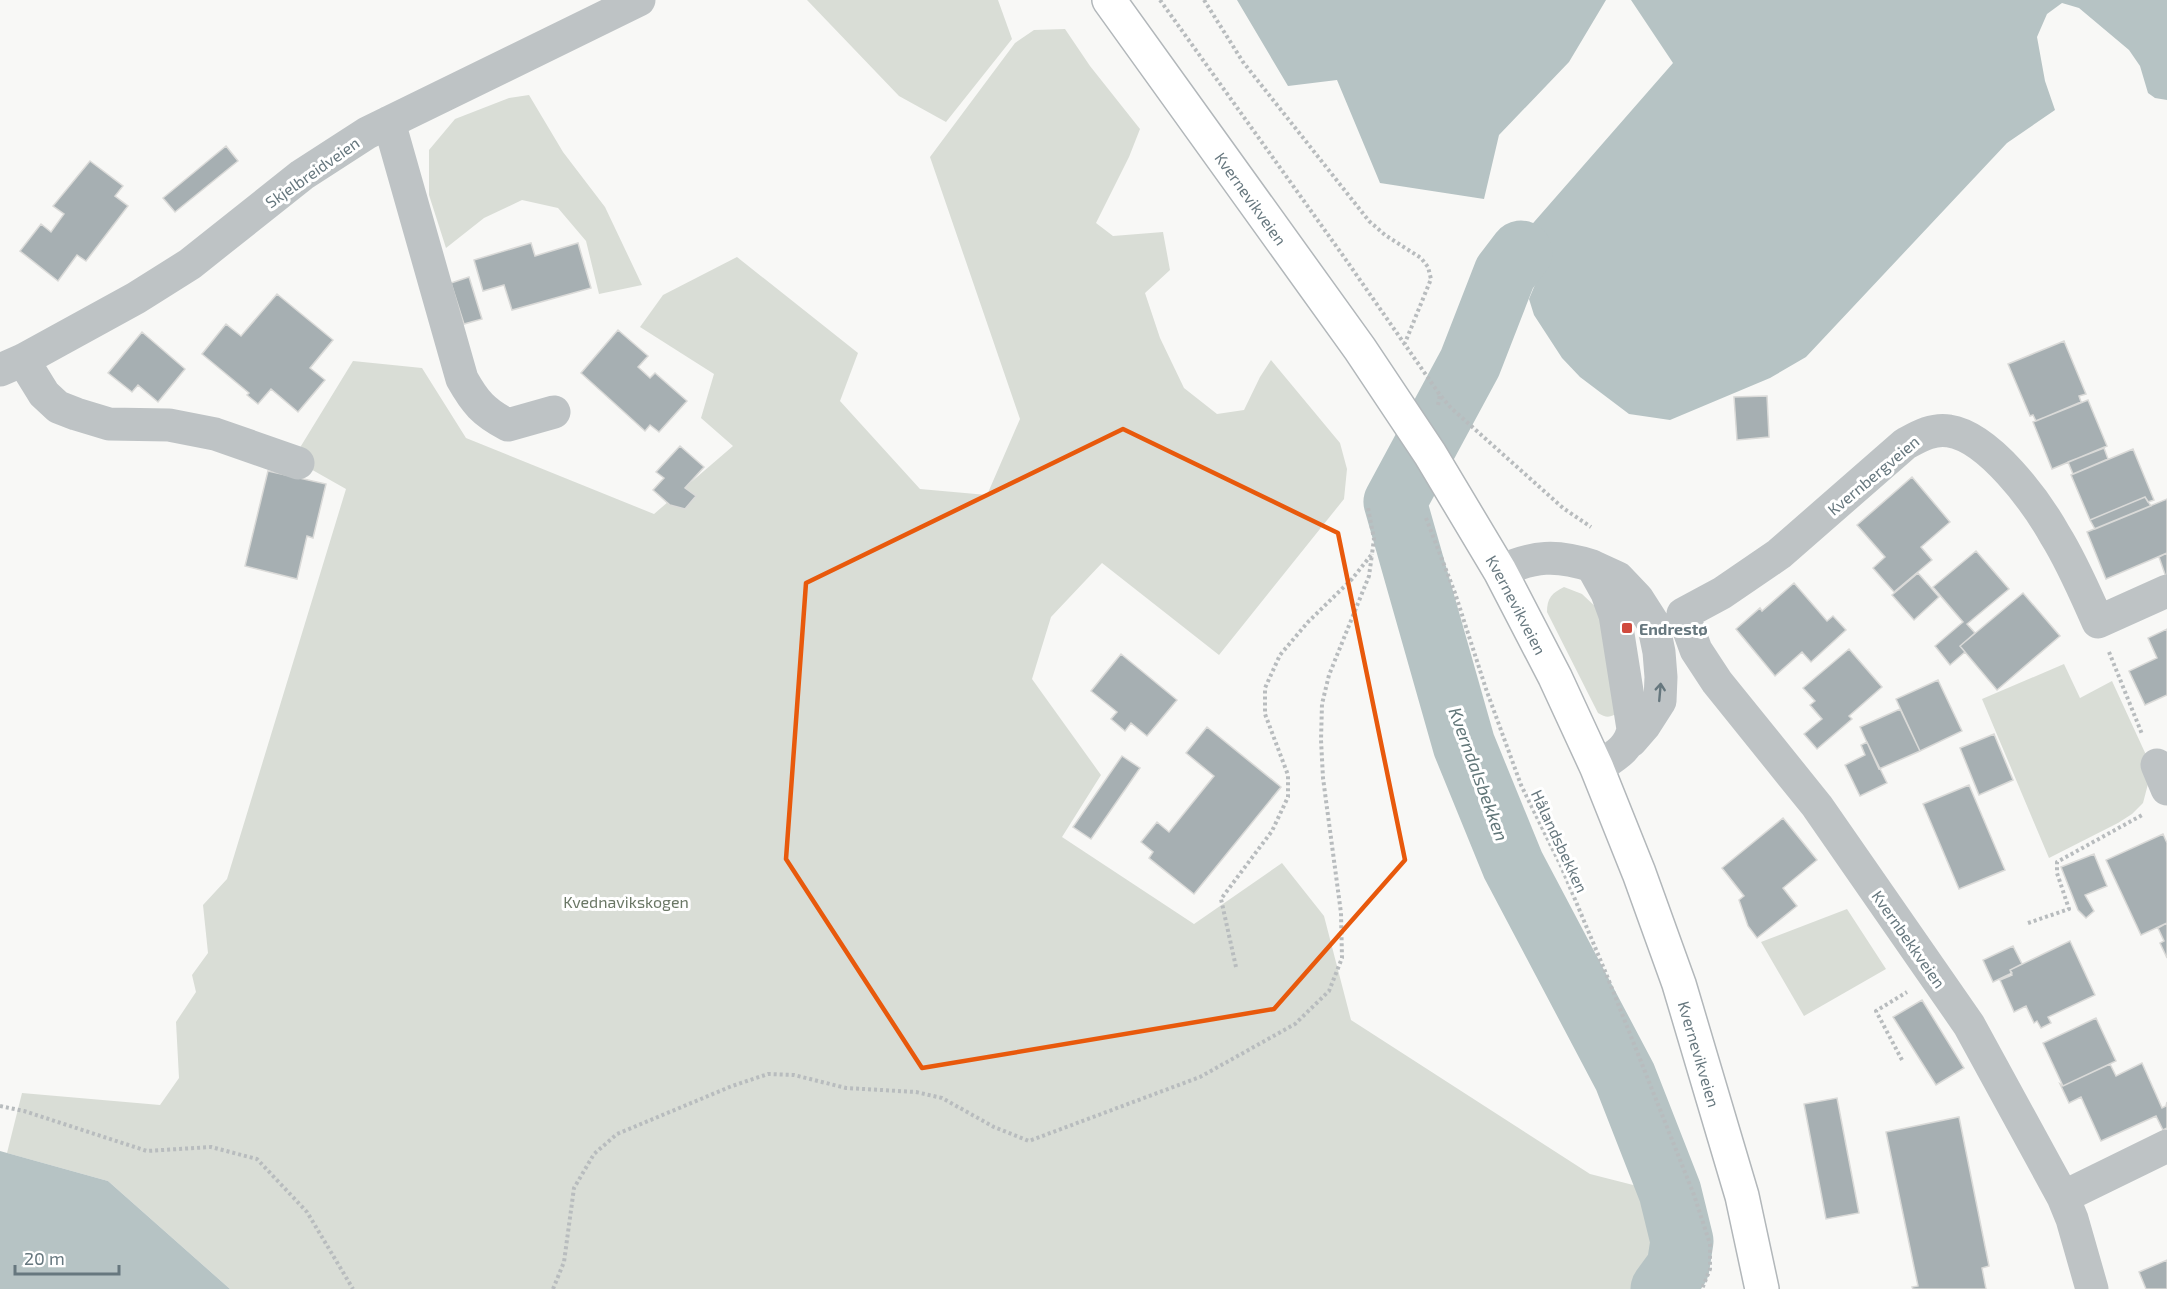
<svg xmlns="http://www.w3.org/2000/svg" width="2167" height="1289" viewBox="0 0 2167 1289" font-family="'Exo 2',sans-serif">
  <style>
    .green { fill: #d9ddd6 }
    .water { fill: #b6c3c4 }
    .lines { fill: none; stroke-linecap: round; stroke-linejoin: round }
    .river { stroke: #b6c3c4; stroke-width: 63 }
    .building { fill: #a6afb2; stroke: #dadad8; stroke-width: 1.5 }
    .major-casing { stroke: #b2b7ba; stroke-width: 36 }
    .path { stroke: #b8bcbe; stroke-width: 4; stroke-dasharray: 3 3; stroke-linecap: butt }
    .minor { stroke: #bec3c5; stroke-width: 33 }
    .major { stroke: #fff; stroke-width: 33 }
    .oneway { stroke: #66777e }
    .marked { fill: none; stroke: #e8590c; stroke-width: 4.5; stroke-linejoin: round }
    .poi-dot { fill: #d04a3e; stroke: #fff; stroke-width: 2 }
    .labels { text-anchor: middle; dominant-baseline: central; stroke-width: 6; stroke-linejoin: round; paint-order: stroke }
    .street-label { font-size: 16px; fill: #66777e; stroke: #fff }
    .poi-label { font-size: 16px; font-weight: bold; fill: #66777e; stroke: #fff; text-anchor: start }
    .park-label { font-size: 16px; fill: #6a7765; stroke: #fff }
    .water-label { font-size: 18px; font-style: italic; fill: #617678; stroke: #fff }
  </style>
  <rect width="100%" height="100%" fill="#f8f8f6"/>
  <path class="green" d="M 807,0 L 998,0 L 1012,39 L 946,122 L 899,96 Z
    M 1065,29 L 1090,66 L 1140,129 L 1129,157 L 1096,223 L 1113,236 L 1163,232 L 1170,270 L 1145,293 L 1160,338 L 1184,388 L 1217,414 L 1244,410 L 1260,377 L 1271,360 L 1340,443 L 1347,469 L 1344,499 L 1219,655 L 1102,563 L 1051,617 L 1032,679 L 1101,775 L 1062,837 L 1194,924 L 1282,863 L 1324,916 L 1351,1020 L 1590,1174 L 1641,1187 L 1658,1222 L 1660,1282 L 1654,1289 L 230,1289 L 108,1181 L 7,1153 L 22,1093 L 160,1105 L 179,1078 L 176,1022 L 196,992 L 192,975 L 208,953 L 203,905 L 227,879 L 346,489 L 293,459 L 353,361 L 422,368 L 466,438 L 654,514 L 733,446 L 701,418 L 714,374 L 640,327 L 663,295 L 737,257 L 858,353 L 840,401 L 920,489 L 987,495 L 1020,419 L 930,157 L 1015,43 L 1034,30 Z
    M 529,95 L 563,152 L 605,207 L 642,285 L 599,294 L 586,241 L 558,208 L 522,200 L 484,218 L 446,248 L 429,195 L 429,150 L 455,119 L 509,98 Z
    M 1564,587 L 1582,594 L 1599,610 L 1618,712 C 1611,718 1606,718 1598,713 L 1547,612 C 1547,598 1552,593 1564,587 Z
    M 2064,664 L 2080,698 L 2112,681 L 2147,757 L 2148,784 L 2143,803 L 2132,814 L 2118,823 L 2049,858 L 1982,699 Z
    M 1847,909 L 1886,969 L 1804,1016 L 1761,942 Z"/>
  <path class="water" d="M 1237,0 L 1606,0 L 1569,62 L 1499,135 L 1484,199 L 1380,183 L 1337,80 L 1288,86 Z
    M 1631,0 L 2167,0 L 2167,100 L 2155,98 L 2148,93 L 2140,66 L 2129,50 L 2079,8 L 2062,3 L 2047,14 L 2037,37 L 2045,81 L 2055,110 L 2007,143 L 1806,357 L 1770,378 L 1670,420 L 1629,414 L 1580,377 L 1562,358 L 1534,315 L 1529,299 L 1542,268 L 1541,260 L 1526,260 L 1514,245 L 1673,63 Z
    M 0,1151 L 108,1181 L 230,1289 L 0,1289 Z"/>
  <g class="lines">
    <path class="river" d="M 1521,252 L 1505,273 L 1470,363 L 1395,502 L 1464,745 L 1513,865 L 1625,1077 L 1670,1192 L 1682,1241 L 1678,1267 L 1662,1289"/>
  </g>
  <path class="building" d="M 226,146 L 238,161 L 175,212 L 163,198 Z
    M 90,161 L 123,186 L 115,196 L 128,206 L 86,261 L 77,255 L 58,281 L 20,251 L 41,224 L 51,232 L 64,214 L 53,206 Z
    M 531,243 L 535,256 L 578,243 L 591,288 L 512,310 L 504,285 L 483,291 L 474,260 Z
    M 469,277 L 482,319 L 464,324 L 451,283 Z
    M 277,294 L 333,340 L 310,368 L 325,380 L 298,412 L 271,389 L 258,404 L 247,395 L 249,393 L 202,354 L 226,324 L 241,336 Z
    M 618,330 L 648,356 L 638,367 L 650,378 L 655,373 L 687,401 L 659,432 L 650,425 L 645,431 L 581,373 Z
    M 142,332 L 185,369 L 158,402 L 138,385 L 132,392 L 108,373 Z
    M 2064,341 L 2086,394 L 2079,396 L 2081,402 L 2036,421 L 2033,415 L 2030,416 L 2008,364 Z
    M 1767,396 L 1769,437 L 1737,440 L 1734,397 Z
    M 2088,400 L 2107,446 L 2052,469 L 2033,422 Z
    M 680,446 L 704,467 L 685,488 L 696,496 L 685,509 L 670,505 L 653,490 L 664,478 L 656,472 Z
    M 2104,448 L 2108,459 L 2073,474 L 2068,462 Z
    M 2133,449 L 2154,500 L 2148,502 L 2145,497 L 2090,520 L 2071,475 Z
    M 268,471 L 326,484 L 313,538 L 307,536 L 297,579 L 245,566 Z
    M 1912,477 L 1950,522 L 1921,547 L 1932,560 L 1894,592 L 1873,568 L 1885,557 L 1857,525 Z
    M 2145,497 L 2151,506 L 2095,529 L 2090,520 Z
    M 2167,499 L 2167,553 L 2106,579 L 2087,532 Z
    M 1976,551 L 2009,589 L 1967,624 L 1975,633 L 1960,646 L 1965,652 L 1950,665 L 1935,646 L 1963,622 L 1933,587 Z
    M 2167,553 L 2167,580 L 2159,557 Z
    M 1918,573 L 1939,597 L 1914,620 L 1892,595 Z
    M 1794,583 L 1827,621 L 1833,616 L 1846,630 L 1811,662 L 1802,652 L 1775,676 L 1736,629 L 1760,608 L 1762,611 Z
    M 2023,593 L 2060,636 L 1997,690 L 1960,646 Z
    M 2167,629 L 2167,695 L 2145,705 L 2129,671 L 2157,658 L 2148,638 Z
    M 1849,649 L 1882,687 L 1849,716 L 1852,719 L 1817,749 L 1804,734 L 1822,719 L 1810,705 L 1815,701 L 1803,688 Z
    M 1121,654 L 1177,700 L 1147,736 L 1131,723 L 1125,731 L 1111,719 L 1117,712 L 1091,691 Z
    M 1938,680 L 1962,731 L 1920,751 L 1896,699 Z
    M 1900,709 L 1920,751 L 1879,769 L 1860,727 Z
    M 1207,727 L 1281,787 L 1194,894 L 1149,858 L 1153,852 L 1141,842 L 1157,822 L 1169,832 L 1214,776 L 1186,753 Z
    M 1994,734 L 2013,780 L 1979,795 L 1960,748 Z
    M 1867,742 L 1887,783 L 1860,796 L 1845,765 L 1865,755 L 1861,745 Z
    M 1122,756 L 1140,768 L 1091,839 L 1073,827 Z
    M 1969,785 L 2005,870 L 1959,889 L 1923,804 Z
    M 1783,818 L 1817,860 L 1783,888 L 1797,906 L 1757,938 L 1748,926 L 1739,900 L 1744,896 L 1722,868 Z
    M 2163,834 L 2167,843 L 2167,923 L 2141,935 L 2106,860 Z
    M 2094,854 L 2107,886 L 2085,895 L 2094,911 L 2086,918 L 2078,910 L 2061,867 Z
    M 2167,923 L 2167,958 L 2160,943 L 2164,941 L 2158,928 Z
    M 2070,941 L 2095,995 L 2048,1017 L 2051,1023 L 2041,1028 L 2037,1021 L 2034,1023 L 2026,1006 L 2014,1012 L 2000,980 L 2012,975 L 2010,970 Z
    M 2013,946 L 2022,964 L 2010,970 L 2012,973 L 1993,982 L 1983,960 Z
    M 1922,1000 L 1964,1068 L 1936,1085 L 1893,1017 Z
    M 2096,1018 L 2116,1061 L 2063,1086 L 2043,1043 Z
    M 2142,1063 L 2162,1108 L 2166,1106 L 2167,1102 L 2167,1128 L 2163,1130 L 2156,1116 L 2101,1141 L 2081,1097 L 2069,1103 L 2060,1084 L 2063,1086 L 2110,1064 L 2116,1076 Z
    M 1837,1098 L 1859,1213 L 1826,1219 L 1804,1104 Z
    M 1959,1117 L 1989,1266 L 1982,1268 L 1986,1289 L 1913,1289 L 1912,1287 L 1918,1286 L 1886,1132 Z
    M 2167,1260 L 2167,1289 L 2146,1289 L 2139,1272 Z"/>
  <g class="lines">
    <g class="major-casing">
      <g id="major">
        <path id="s1" d="M 1109,0 L 1360,349 L 1430,454 L 1500,571 L 1555,677 L 1597,768 L 1639,873 L 1679,984 L 1742,1196 L 1762,1289"/>
      </g>
    </g>
    <path class="path" d="M 1160,0 L 1344,257 L 1440,395 L 1451,408 L 1563,508 L 1591,527
      M 1204,0 L 1243,62 L 1369,221 L 1385,235 L 1421,258 L 1428,267 L 1431,279 L 1405,343
      M 1438,405 L 1440,395
      M 1426,518 L 1455,593 L 1486,689 L 1521,785 L 1561,866 L 1605,971 L 1694,1195 L 1710,1244 L 1710,1269 L 1702,1289
      M 2109,652 L 2142,734
      M 2028,923 L 2069,909 L 2057,873 L 2057,862 L 2144,814
      M 1236,967 L 1221,899 L 1272,831 L 1288,797 L 1288,775 L 1265,714 L 1265,688 L 1280,655 L 1308,622 L 1352,579 L 1372,554 L 1374,539 L 1368,508
      M 1902,1060 L 1876,1011 L 1907,992
      M 0,1106 L 24,1111 L 147,1151 L 211,1147 L 257,1159 L 307,1212 L 353,1289
      M 553,1289 L 564,1262 L 574,1188 L 594,1154 L 617,1134 L 732,1086 L 768,1074 L 794,1075 L 846,1088 L 916,1092 L 942,1098 L 994,1127 L 1029,1141 L 1200,1077 L 1295,1024 L 1329,991 L 1342,958 L 1341,913 L 1323,778 L 1321,740 L 1322,704 L 1329,675 L 1369,576 L 1372,554"/>
    <path class="minor" d="M 389,122 L 462,379 C 475,402 483,412 508,425 L 554,412
      M 23,360 L 44,394 L 58,407 L 76,414 L 109,424 L 169,425 L 215,434 L 298,463
      M 0,370 L 23,360 L 136,298 L 190,264 L 302,175 L 367,133 L 639,0
      M 1594,567 L 1618,578 L 1637,598 L 1653,623 L 1659,652 L 1661,677 L 1660,701 L 1644,726 L 1631,741
      M 1500,571 C 1534,556 1556,554 1592,566 L 1607,593 L 1615,615 L 1633,729 C 1630,749 1613,757 1597,768
      M 2157,765 L 2167,789
      M 2063,1197 L 2167,1146
      M 2092,1289 L 2072,1219 L 2063,1197 L 1969,1025 L 1817,806 L 1717,682 L 1696,650 L 1683,614 L 1722,593 L 1779,554 L 1905,444 C 1918,437 1933,428 1949,431 C 1989,437 2036,501 2055,535 C 2072,562 2085,593 2098,622 L 2167,591"/>
    <use href="#major" class="major"/>
  </g>
  <defs><path id="oneway-shaft" d="M-6 0H5M1.5-3L5.5 0L1.5 3" fill="none" stroke-width="1.6" stroke-linecap="round" stroke-linejoin="round" transform="scale(1.5)"/></defs>
  <use class="oneway" href="#oneway-shaft" transform="translate(1660 692) rotate(-85)"/>
  <path class="marked" d="M 1123,429 L 1338,533 L 1405,860 L 1274,1009 L 922,1068 L 786,859 L 806,583 Z"/>
  <rect class="poi-dot" x="1621" y="622" width="12" height="12" rx="3"/>
  <g class="labels">
    <g class="street-label">
      <text transform="translate(312 172) rotate(-35)">Skjelbreidveien</text>
      <text stroke="none"><textPath href="#s1" startOffset="244">Kvernevikveien</textPath></text>
      <text transform="translate(1873 475) rotate(-40)">Kvernbergveien</text>
      <text stroke="none"><textPath href="#s1" startOffset="730">Kvernevikveien</textPath></text>
      <text transform="translate(1560 841) rotate(65)">Hålandsbekken</text>
      <text transform="translate(1909 939) rotate(55)">Kvernbekkveien</text>
      <text stroke="none"><textPath href="#s1" startOffset="1216">Kvernevikveien</textPath></text>
    </g>
    <g class="poi-label">
      <text x="1639" y="628">Endrestø</text>
    </g>
    <g class="park-label">
      <text x="626" y="901">Kvednavikskogen</text>
    </g>
    <g class="water-label">
      <text transform="translate(1479 774) rotate(70)">Kverndalsbekken</text>
    </g>
  </g>
  <path d="M15 1265v9h104v-9" fill="none" stroke="#66777e" stroke-width="3"/>
  <text x="24" y="1265" font-size="18" fill="#66777e" stroke="#ffffff" stroke-width="4.5" paint-order="stroke">20 m</text>
</svg>
